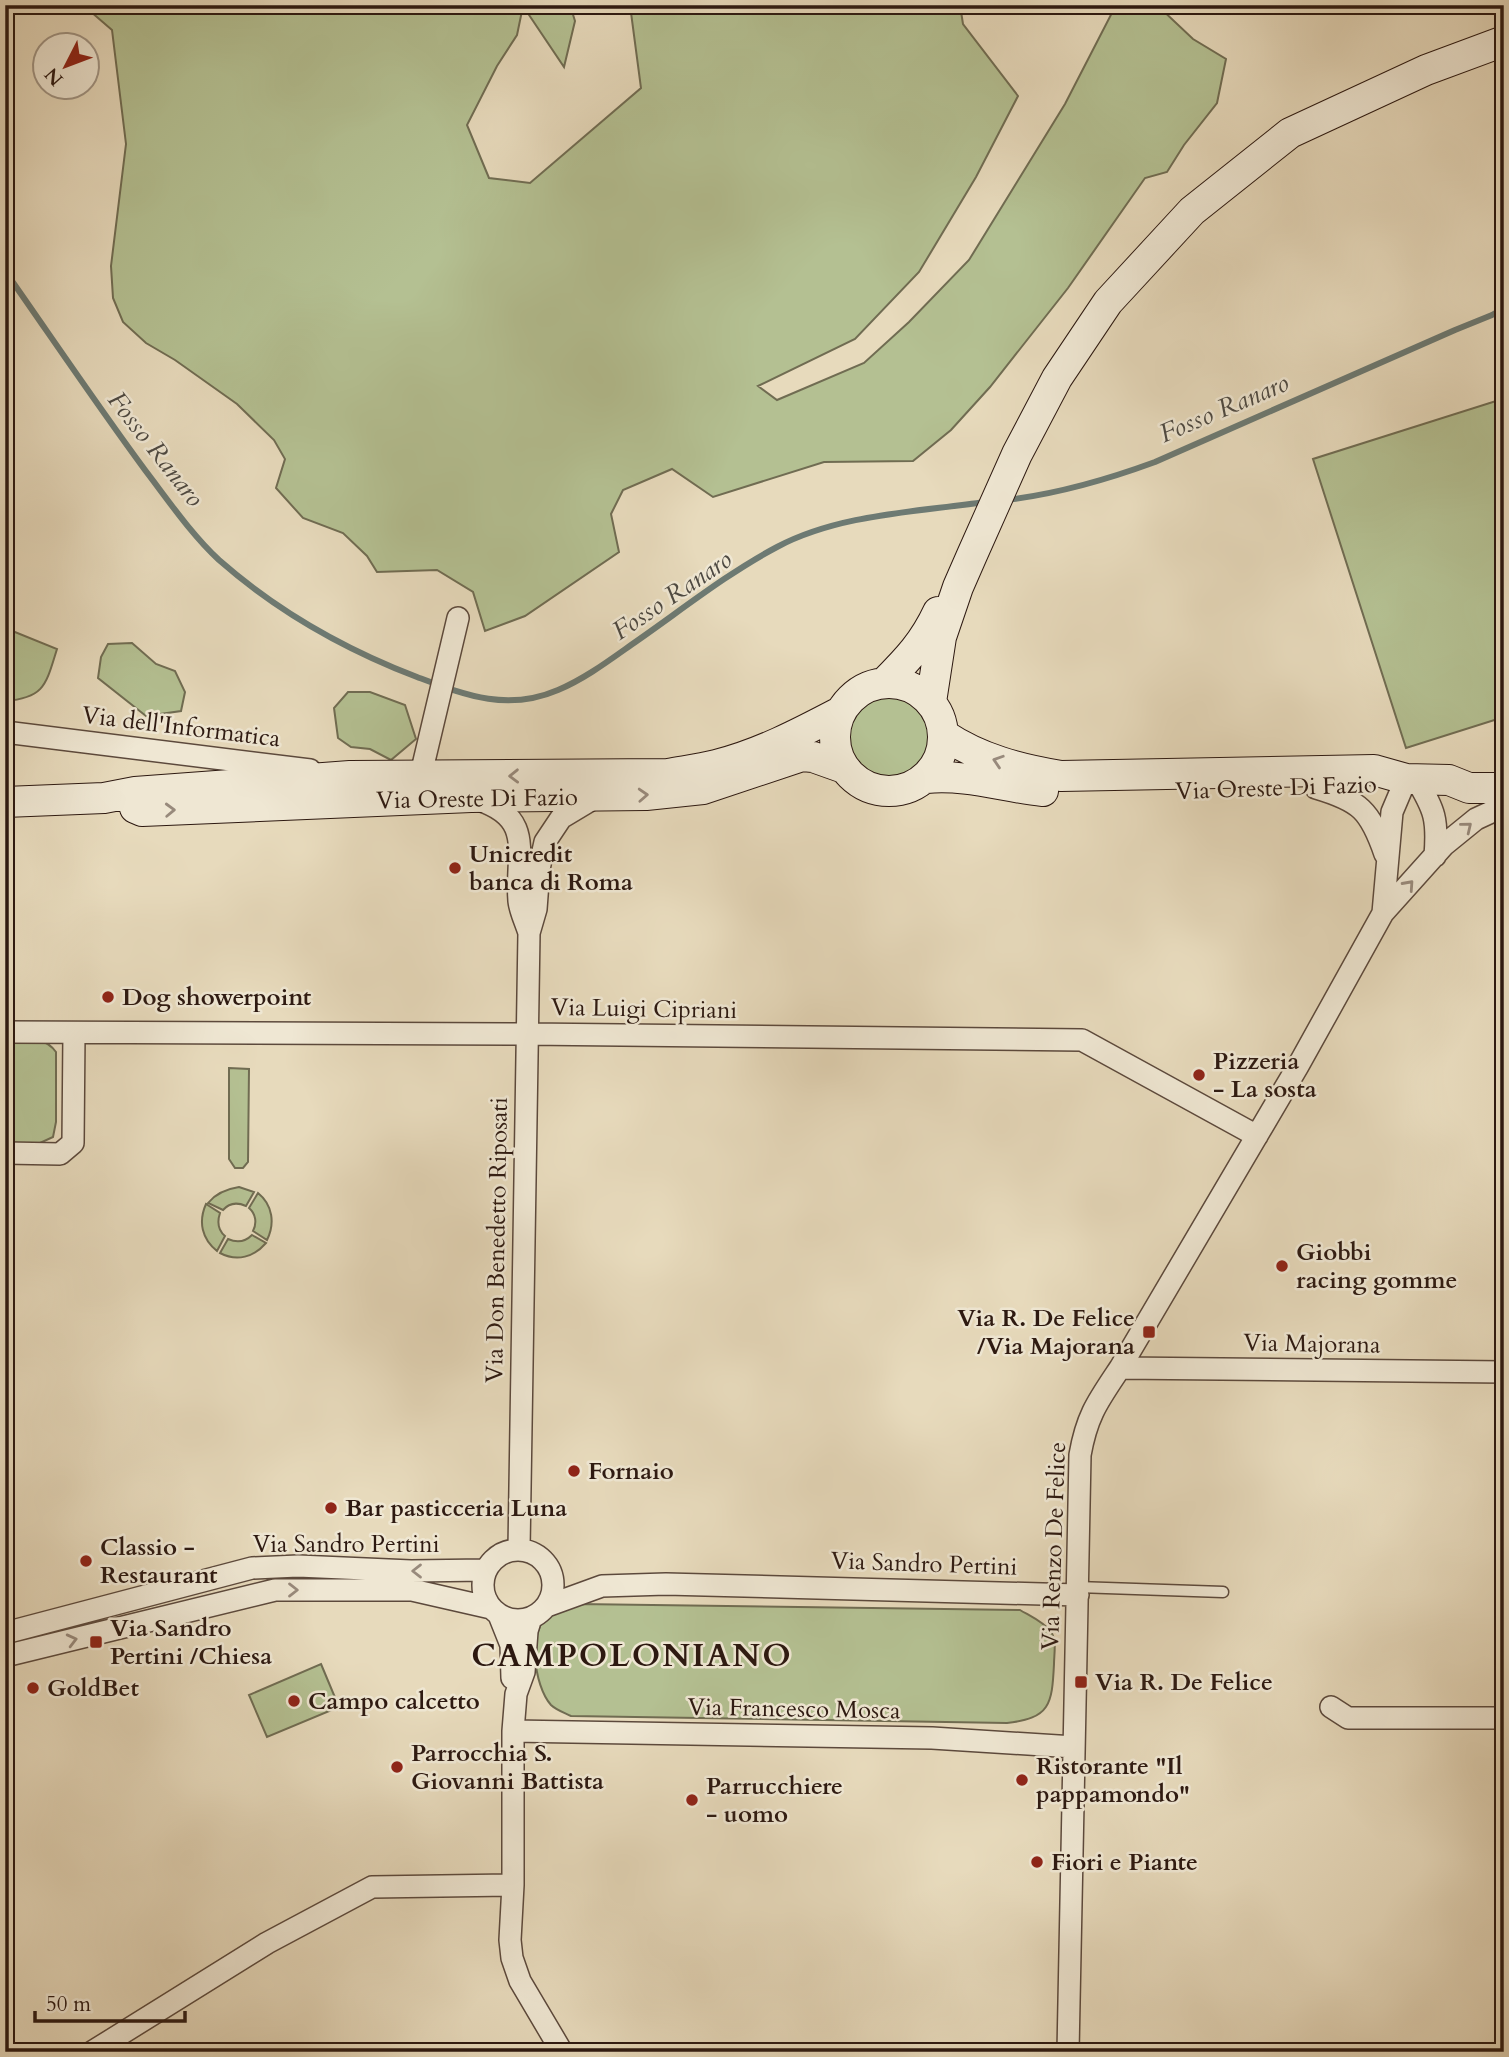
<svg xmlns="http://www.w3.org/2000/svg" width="1509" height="2057" viewBox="0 0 1509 2057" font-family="Cardo,serif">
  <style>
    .green { fill: #b4c092; stroke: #706c52; stroke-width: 2 }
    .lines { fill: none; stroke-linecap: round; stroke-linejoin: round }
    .stream { stroke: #6d7a73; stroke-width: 6 }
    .lane-casing { stroke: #5c493c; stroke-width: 13 }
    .street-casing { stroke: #5c493c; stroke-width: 24 }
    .secondary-casing { stroke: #2d1911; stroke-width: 32 }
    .lane { stroke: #efe7d3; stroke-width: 10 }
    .street { stroke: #efe7d3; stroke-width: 21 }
    .secondary { stroke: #efe7d3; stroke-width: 30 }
    .oneway { stroke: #988a7c }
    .poi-dot { fill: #8f2418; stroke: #efe7d3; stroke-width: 2.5 }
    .labels { text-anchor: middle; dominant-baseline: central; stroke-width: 5; stroke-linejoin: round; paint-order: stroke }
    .street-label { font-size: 24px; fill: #2d1911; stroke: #efe7d3 }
    .poi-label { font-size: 24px; font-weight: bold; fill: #2d1911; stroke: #efe7d3; text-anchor: start }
    .water-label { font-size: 26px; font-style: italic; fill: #4d4942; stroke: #efe7d3 }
    .district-label { font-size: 32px; font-weight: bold; letter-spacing: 2px; fill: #2d1911; stroke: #efe7d3 }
  </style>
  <rect width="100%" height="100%" fill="#e7dabc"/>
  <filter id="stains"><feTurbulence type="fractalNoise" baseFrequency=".00286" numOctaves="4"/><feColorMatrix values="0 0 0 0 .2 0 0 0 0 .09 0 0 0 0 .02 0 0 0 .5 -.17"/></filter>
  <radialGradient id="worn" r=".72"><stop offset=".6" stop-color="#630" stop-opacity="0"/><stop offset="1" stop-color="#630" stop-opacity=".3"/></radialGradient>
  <path class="green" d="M 83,5 L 570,5 L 575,21 L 564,67 L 523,6 L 517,35 L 497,66 L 467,125 L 489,178 L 530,183 L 641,88 L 630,5 L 960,5 L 963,24 L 1018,96 L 976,177 L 919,272 L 855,339 L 758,386 L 777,400 L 864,363 L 909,322 L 969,260 L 1065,104 L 1116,5 L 1157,5 L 1193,39 L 1226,59 L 1217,103 L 1184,145 L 1167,172 L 1145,178 L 1068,288 L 990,387 L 951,430 L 913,461 L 824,462 L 713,497 L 672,469 L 623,490 L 611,514 L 619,552 L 525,616 L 485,631 L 473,592 L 437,570 L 377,572 L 367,556 L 343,533 L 303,518 L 276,488 L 285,459 L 274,440 L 237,404 L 175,360 L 146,343 L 123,322 L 113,298 L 111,266 L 126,144 L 112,30 Z
    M 1496,401 L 1504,426 L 1504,717 L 1406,748 L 1313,459 Z
    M 5,628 L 57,649 C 46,684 45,698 5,701 Z
    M 132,643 L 156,664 L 175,671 L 185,692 L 181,711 L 146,716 L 98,678 L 101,657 L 108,644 Z
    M 348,692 L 370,692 L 405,705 L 416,739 L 391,760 L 370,749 L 351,747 L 338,738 L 334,708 Z
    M848 737a42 42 0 1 1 84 0a42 42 0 1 1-84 0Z
    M 5,1038 C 24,1039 44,1035 56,1052 L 56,1122 L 53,1137 L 40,1143 L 5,1143 Z
    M 229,1068 L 249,1069 L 248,1162 L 243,1168 L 235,1168 L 229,1159 Z
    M 239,1187 L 254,1192 L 246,1206 C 237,1202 229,1203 223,1210 L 208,1203 C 216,1193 226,1189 239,1187 Z
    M 258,1193 C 273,1205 275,1224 267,1240 L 253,1231 C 257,1223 256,1214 249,1208 Z
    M 206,1204 L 220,1213 C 217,1222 218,1230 225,1236 L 217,1251 C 202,1239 198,1222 206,1204 Z
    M 252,1235 L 266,1243 C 254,1257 237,1262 220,1253 L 228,1239 C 237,1243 245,1242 252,1235 Z
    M 578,1604 L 1020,1610 C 1030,1616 1044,1622 1051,1632 C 1057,1640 1054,1654 1054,1664 C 1052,1705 1050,1718 1007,1723 L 571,1716 C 565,1713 556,1710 551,1705 C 534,1686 526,1629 551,1613 C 558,1608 570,1607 578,1604 Z
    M 321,1664 L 339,1707 L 267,1737 L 249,1695 Z"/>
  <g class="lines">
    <path class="stream" d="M 5,271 C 52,338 97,405 145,470 C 168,500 191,534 219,560 C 277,611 344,649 417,677 C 465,695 507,712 558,690 C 584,679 607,662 631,645 C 679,612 726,574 777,547 C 839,514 917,512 985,502
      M 1006,500 C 1058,494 1106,480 1155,462 L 1455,330 L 1492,315 L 1504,308"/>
    <g class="lane-casing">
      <path id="lane" d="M 1077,1587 L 1223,1592"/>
    </g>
    <g class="street-casing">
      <path id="street" d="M 5,732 L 310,770
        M 421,774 L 458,618
        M 1416,779 C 1435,810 1438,820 1435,856
        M 1316,788 C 1360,801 1370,810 1385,854
        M 479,800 C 536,819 515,855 519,901 C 520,911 526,923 529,933
        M 1383,913 L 1392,812 L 1406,779
        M 5,1032 L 527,1034 L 1082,1040 L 1257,1136
        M 5,1153 L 60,1154 L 73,1143 L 74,1033
        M 1120,1368 L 1504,1372
        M 519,1549 L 529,933 L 536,909 L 539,869 L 545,842 L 561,818 L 596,797
        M483 1585a35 35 0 1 1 70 0a35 35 0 1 1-70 0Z
        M 547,1606 L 602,1586 L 666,1584 L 1078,1595
        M 499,1615 L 511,1645 L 512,1678
        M 531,1618 L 527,1631 L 524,1672 L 516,1694 L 513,1731 L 513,1885 L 510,1940 L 512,1958 L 520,1981 L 562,2052
        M 5,1633 L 252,1568 L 298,1566 L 411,1571 L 485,1570
        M 5,1656 L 275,1590 L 412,1590 L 491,1608
        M 1331,1707 L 1348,1718 L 1504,1718
        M 513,1731 L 932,1738 L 1074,1747
        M 92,2052 L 267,1943 L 372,1887 L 513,1885
        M 1068,2052 L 1080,1455 C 1087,1415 1098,1401 1120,1368 L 1298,1066 L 1383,913 L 1444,845 L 1476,819 L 1504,806"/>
    </g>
    <g class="secondary-casing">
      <path id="secondary" d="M835 737a54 54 0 1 1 108 0a54 54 0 1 1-108 0Z
        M 884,683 C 908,659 924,642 938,612
        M 931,702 L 941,637 L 958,587 L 972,555 L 1017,454 L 1057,378 L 1108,302 L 1192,211 L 1290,133 L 1426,70 L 1504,41
        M 944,735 C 980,759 1019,769 1061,776 L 1374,770 L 1406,779 L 1449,780 L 1469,788 L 1504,788
        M 926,778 C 967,774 1003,787 1043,791
        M 5,802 L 104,798 L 135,792 L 350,776 L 668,774 C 684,771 700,769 716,765 C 760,754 800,733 840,712
        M 135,808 L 142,811 L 471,797 L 646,795 L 703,789 L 802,756 L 813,757 L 844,768"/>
    </g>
    <use href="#lane" class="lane"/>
    <use href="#street" class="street"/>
    <use href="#secondary" class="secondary"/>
  </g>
  <defs><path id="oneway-chevron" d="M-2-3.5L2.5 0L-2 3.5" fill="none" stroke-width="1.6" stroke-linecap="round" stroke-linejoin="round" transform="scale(1.75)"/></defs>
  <g class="oneway">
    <use href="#oneway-chevron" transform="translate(998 761) rotate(-162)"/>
    <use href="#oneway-chevron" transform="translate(514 776) rotate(179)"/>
    <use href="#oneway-chevron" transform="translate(643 795) rotate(-3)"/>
    <use href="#oneway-chevron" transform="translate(170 810) rotate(-2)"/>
    <use href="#oneway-chevron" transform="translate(1467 827) rotate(-39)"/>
    <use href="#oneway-chevron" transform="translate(1409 885) rotate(-48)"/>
    <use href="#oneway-chevron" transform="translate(417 1571) rotate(180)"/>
    <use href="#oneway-chevron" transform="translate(293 1590)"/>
    <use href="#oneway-chevron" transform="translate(72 1640) rotate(-14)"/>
  </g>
  <g class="poi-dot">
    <circle cx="455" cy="868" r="7"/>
    <circle cx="108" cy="997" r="7"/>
    <circle cx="1199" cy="1075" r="7"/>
    <circle cx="1282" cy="1266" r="7"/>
    <rect x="1142" y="1325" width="14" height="14" rx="3.5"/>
    <circle cx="574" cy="1471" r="7"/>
    <circle cx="331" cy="1508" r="7"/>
    <circle cx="86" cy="1561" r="7"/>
    <rect x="89" y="1635" width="14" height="14" rx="3.5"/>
    <rect x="1074" y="1675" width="14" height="14" rx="3.5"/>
    <circle cx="33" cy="1688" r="7"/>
    <circle cx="294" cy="1701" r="7"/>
    <circle cx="397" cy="1767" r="7"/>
    <circle cx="1022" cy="1780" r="7"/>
    <circle cx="692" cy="1800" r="7"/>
    <circle cx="1037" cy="1862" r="7"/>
  </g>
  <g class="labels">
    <g class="street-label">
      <text transform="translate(181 727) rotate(7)">Via dell'Informatica</text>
      <text transform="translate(1276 788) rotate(-2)">Via Oreste Di Fazio</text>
      <text transform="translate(477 799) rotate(-1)">Via Oreste Di Fazio</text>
      <text transform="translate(644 1009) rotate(1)">Via Luigi Cipriani</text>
      <text transform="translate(497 1240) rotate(-89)">Via Don Benedetto Riposati</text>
      <text transform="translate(1312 1344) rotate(1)">Via Majorana</text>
      <text x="346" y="1544">Via Sandro Pertini</text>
      <text transform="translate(1054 1546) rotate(-88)">Via Renzo De Felice</text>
      <text transform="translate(924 1564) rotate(2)">Via Sandro Pertini</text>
      <text transform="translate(794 1709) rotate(1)">Via Francesco Mosca</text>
    </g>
    <g class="poi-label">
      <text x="469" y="854">Unicredit<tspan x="469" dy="28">banca di Roma</tspan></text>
      <text x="122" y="997">Dog showerpoint</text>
      <text x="1213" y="1061">Pizzeria<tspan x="1213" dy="28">- La sosta</tspan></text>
      <text x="1296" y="1252">Giobbi<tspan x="1296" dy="28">racing gomme</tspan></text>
      <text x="1135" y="1318" text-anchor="end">Via R. De Felice<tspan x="1135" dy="28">/Via Majorana</tspan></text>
      <text x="588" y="1471">Fornaio</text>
      <text x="345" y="1508">Bar pasticceria Luna</text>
      <text x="100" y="1547">Classio -<tspan x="100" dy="28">Restaurant</tspan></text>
      <text x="110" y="1628">Via Sandro<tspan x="110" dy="28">Pertini /Chiesa</tspan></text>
      <text x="1095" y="1682">Via R. De Felice</text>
      <text x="47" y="1688">GoldBet</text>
      <text x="308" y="1701">Campo calcetto</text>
      <text x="411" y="1753">Parrocchia S.<tspan x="411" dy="28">Giovanni Battista</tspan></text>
      <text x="1036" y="1766">Ristorante "Il<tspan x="1036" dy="28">pappamondo"</tspan></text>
      <text x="706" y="1786">Parrucchiere<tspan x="706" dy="28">- uomo</tspan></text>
      <text x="1051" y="1862">Fiori e Piante</text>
    </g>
    <g class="water-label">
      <text transform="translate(1224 408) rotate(-23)">Fosso Ranaro</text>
      <text transform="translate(156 449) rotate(52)">Fosso Ranaro</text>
      <text transform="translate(672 595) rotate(-34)">Fosso Ranaro</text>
    </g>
    <g class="district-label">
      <text x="632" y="1656">CAMPOLONIANO</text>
    </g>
  </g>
  <rect width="1509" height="2057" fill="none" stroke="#e7dabc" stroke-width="28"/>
  <rect x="7" y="7" width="1495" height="2043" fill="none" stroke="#2d1911" stroke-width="3.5"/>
  <rect x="14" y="14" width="1481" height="2029" fill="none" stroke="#2d1911" stroke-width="2"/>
  <g transform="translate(66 66) rotate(228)"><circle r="33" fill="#efe7d3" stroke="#a19585" stroke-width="2"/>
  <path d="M0-5L12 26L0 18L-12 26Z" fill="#8f2418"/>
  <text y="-10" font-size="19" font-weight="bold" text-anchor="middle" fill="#2d1911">N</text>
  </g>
  <path d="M35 2011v10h150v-10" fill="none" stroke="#2d1911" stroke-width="3.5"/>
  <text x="46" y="2011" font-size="21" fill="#2d1911" stroke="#efe7d3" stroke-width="5" paint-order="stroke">50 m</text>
  <rect width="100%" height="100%" filter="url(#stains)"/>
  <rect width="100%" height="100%" fill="url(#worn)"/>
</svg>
